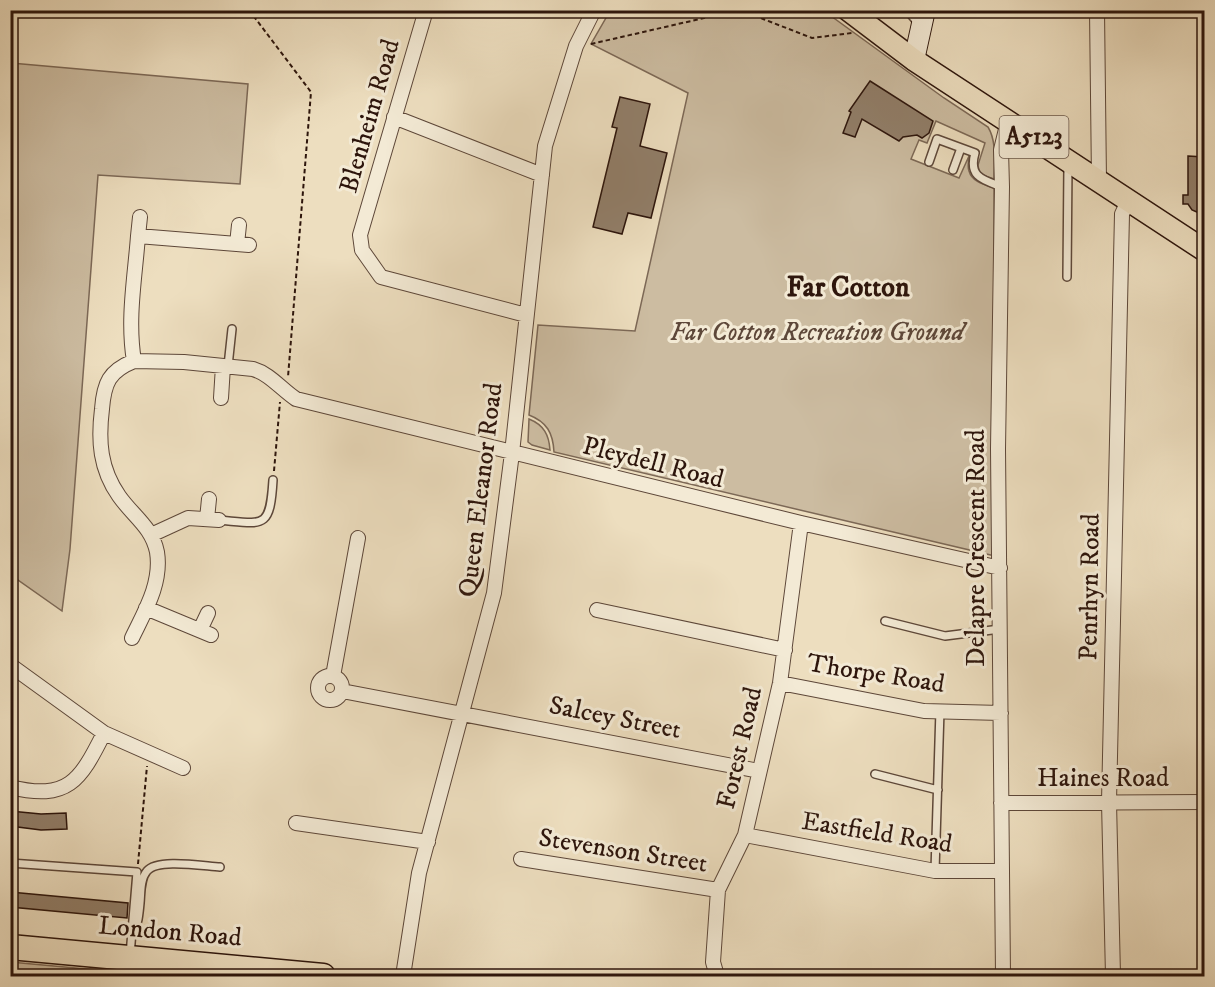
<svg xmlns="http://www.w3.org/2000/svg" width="1215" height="987" viewBox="0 0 1215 987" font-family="'IM FELL DW Pica',serif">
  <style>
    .green { fill: #ccbca1; stroke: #7c6856; stroke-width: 1.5 }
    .building { fill: #917e69; stroke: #2d150c; stroke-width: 1.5 }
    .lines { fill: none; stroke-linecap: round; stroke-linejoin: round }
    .lane-casing { stroke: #5d4739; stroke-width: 10 }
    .street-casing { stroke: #5d4739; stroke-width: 16 }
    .secondary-casing { stroke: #2d150c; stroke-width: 22 }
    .primary-casing { stroke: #2d150c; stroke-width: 24 }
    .highway-casing { stroke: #2d150c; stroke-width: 27 }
    .path { stroke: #2d150c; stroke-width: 2; stroke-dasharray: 4.5 3; stroke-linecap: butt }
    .lane { stroke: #f3ead5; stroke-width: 7 }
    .street { stroke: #f3ead5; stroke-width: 14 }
    .secondary { stroke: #f3ead5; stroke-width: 20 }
    .primary { stroke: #eddebf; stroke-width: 21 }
    .highway { stroke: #eddebf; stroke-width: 24 }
    .labels { text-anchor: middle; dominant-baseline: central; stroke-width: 6; stroke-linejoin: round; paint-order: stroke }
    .shield { fill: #f3ead5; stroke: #685548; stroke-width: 1.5 }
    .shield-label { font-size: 24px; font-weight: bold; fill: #2d150c }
    .street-label { font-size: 26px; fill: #2d150c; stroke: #f3ead5 }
    .park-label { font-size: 26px; font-style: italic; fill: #5d4739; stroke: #f3ead5 }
    .quarter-label { font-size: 28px; font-weight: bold; fill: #2d150c; stroke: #f3ead5 }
  </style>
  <rect width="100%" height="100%" fill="#eddebf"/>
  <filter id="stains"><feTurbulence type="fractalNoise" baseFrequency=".00333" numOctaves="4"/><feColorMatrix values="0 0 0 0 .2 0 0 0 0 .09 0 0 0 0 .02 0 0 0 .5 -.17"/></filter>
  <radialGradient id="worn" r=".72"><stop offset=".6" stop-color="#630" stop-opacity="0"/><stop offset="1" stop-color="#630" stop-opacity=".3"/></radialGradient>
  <path class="green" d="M 610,11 L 824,11 L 944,98 L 988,127 C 997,142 994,161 994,179 L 985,176 L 979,171 L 978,165 L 985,143 L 936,121 L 927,143 L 919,140 L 911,159 L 959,178 L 969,156 C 969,160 967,167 969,171 C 972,182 985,185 994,188 L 995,556 L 554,452 C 553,433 547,422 529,415 L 538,325 L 635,331 L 688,93 L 591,44 Z
    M 11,63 L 248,84 L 240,184 L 98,175 L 70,549 L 62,611 L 11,575 Z
    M 529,419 C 544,425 549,435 550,450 L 532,445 L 528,442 Z
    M 10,962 L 163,976 L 11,976 Z"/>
  <path class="building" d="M 870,81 L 933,121 L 929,133 L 922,138 L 917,135 L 903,137 L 899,141 L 862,119 L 855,137 L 843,133 L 851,112 L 849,111 Z
    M 620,97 L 650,104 L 640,146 L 667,153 L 651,218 L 628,213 L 622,234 L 593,227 L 617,128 L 612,127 Z
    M 1188,156 L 1204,157 L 1204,205 L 1197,212 L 1192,210 L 1188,204 L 1183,204 L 1183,195 L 1188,195 Z
    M 10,811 L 41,814 L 66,813 L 67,829 L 41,830 L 10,826 Z
    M 10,892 L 128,903 L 127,918 L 10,907 Z"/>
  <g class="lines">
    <g class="lane-casing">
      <path id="lane" d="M 907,10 L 919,24
        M 929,162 L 937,139 L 975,153 C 968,177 983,180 1002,187
        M 953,170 L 961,148
        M 1067,277 L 1068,165
        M 228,366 L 232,329
        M 219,520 C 264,524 270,530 273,480
        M 885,621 L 945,636 L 1000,629
        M 875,774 L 938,790
        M 10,863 L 137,872 L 130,955
        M 935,871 L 940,710
        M 133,935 C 138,925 139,914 140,903 C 141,893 140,879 147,871 C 157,858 203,866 220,867"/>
    </g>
    <g class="street-casing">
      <path id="street" d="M 426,10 L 360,235 L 362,250 L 381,277 L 526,315
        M 1097,10 L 1099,181
        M 394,117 L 542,175
        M 138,236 L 140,217
        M 237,244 L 239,225
        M 134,361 L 184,362 L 253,369 C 270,374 281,389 296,399 L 801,523 L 1000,568
        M 221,398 L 223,366
        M 207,519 L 209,499
        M 151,535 L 188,518 L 219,520
        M 146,608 L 211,635
        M 597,610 L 785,650
        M 200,630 L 208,613
        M 132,638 C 145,611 162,583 157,552 C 152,527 133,516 119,496 C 100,469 98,441 102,409 C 104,383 109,371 134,361 C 127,319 135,277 138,236 L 249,245
        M 10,665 L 104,733 L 183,768
        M318 688a12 12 0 1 1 24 0a12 12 0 1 1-24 0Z
        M 333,676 L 358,538
        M 780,683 L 924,711 L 1001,713
        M 342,691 L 759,771
        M 10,787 C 68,801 80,781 104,733
        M 1001,803 L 1204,802
        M 296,823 L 428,842
        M 745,835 L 935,871 L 1002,871
        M 521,859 L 718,890
        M 403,976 L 419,873 L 494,593 L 512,453 L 545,146 L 576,46 L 594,10
        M 717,976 L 713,962 L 718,890 L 745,835 L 780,683 L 801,523
        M 1003,976 L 998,449 L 1002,187 L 1001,150 L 1008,121
        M 1113,976 L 1109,802 L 1122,214 L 1128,201"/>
    </g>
    <g class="secondary-casing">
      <path id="secondary" d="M 914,60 L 925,10"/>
    </g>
    <g class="primary-casing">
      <path id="primary" d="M 848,10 L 914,60 L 1204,250"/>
    </g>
    <g class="highway-casing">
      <path id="highway" d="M 10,947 L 323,976"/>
    </g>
    <path class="path" d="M 249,10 L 311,92 L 288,377
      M 740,10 L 812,38 L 852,33
      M 591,44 L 739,10
      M 274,471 L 280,402
      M 138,864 L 147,766"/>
    <use href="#lane" class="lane"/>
    <use href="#street" class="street"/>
    <use href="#secondary" class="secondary"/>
    <use href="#primary" class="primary"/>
    <use href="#highway" class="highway"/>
  </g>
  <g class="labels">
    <rect class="shield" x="999.5" y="116" width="69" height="42" rx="4.5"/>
    <g class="shield-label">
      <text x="1034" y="137">A5123</text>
    </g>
    <g class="street-label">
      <text transform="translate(370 116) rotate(-74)">Blenheim Road</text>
      <text transform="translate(653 463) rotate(14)">Pleydell Road</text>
      <text transform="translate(481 490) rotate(-83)">Queen Eleanor Road</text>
      <text transform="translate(976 548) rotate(-90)">Delapre Crescent Road</text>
      <text transform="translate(1090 587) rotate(-89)">Penrhyn Road</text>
      <text transform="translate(876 674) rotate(9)">Thorpe Road</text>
      <text transform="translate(615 718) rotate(11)">Salcey Street</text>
      <text transform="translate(740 748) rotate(-77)">Forest Road</text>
      <text x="1103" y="778">Haines Road</text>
      <text transform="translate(877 833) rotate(9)">Eastfield Road</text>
      <text transform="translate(623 851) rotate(9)">Stevenson Street</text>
      <text transform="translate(170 932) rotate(5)">London Road</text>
    </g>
    <g class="park-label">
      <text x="817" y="332">Far Cotton Recreation Ground</text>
    </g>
    <g class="quarter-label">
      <text x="848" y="287">Far Cotton</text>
    </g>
  </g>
  <rect width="1215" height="987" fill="none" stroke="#eddebf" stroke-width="36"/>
  <rect x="12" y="12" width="1191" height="963" fill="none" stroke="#2d150c" stroke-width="3"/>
  <rect x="18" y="18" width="1179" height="951" fill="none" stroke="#2d150c" stroke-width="1.5"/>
  <rect width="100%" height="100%" filter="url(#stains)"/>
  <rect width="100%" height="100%" fill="url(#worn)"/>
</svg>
